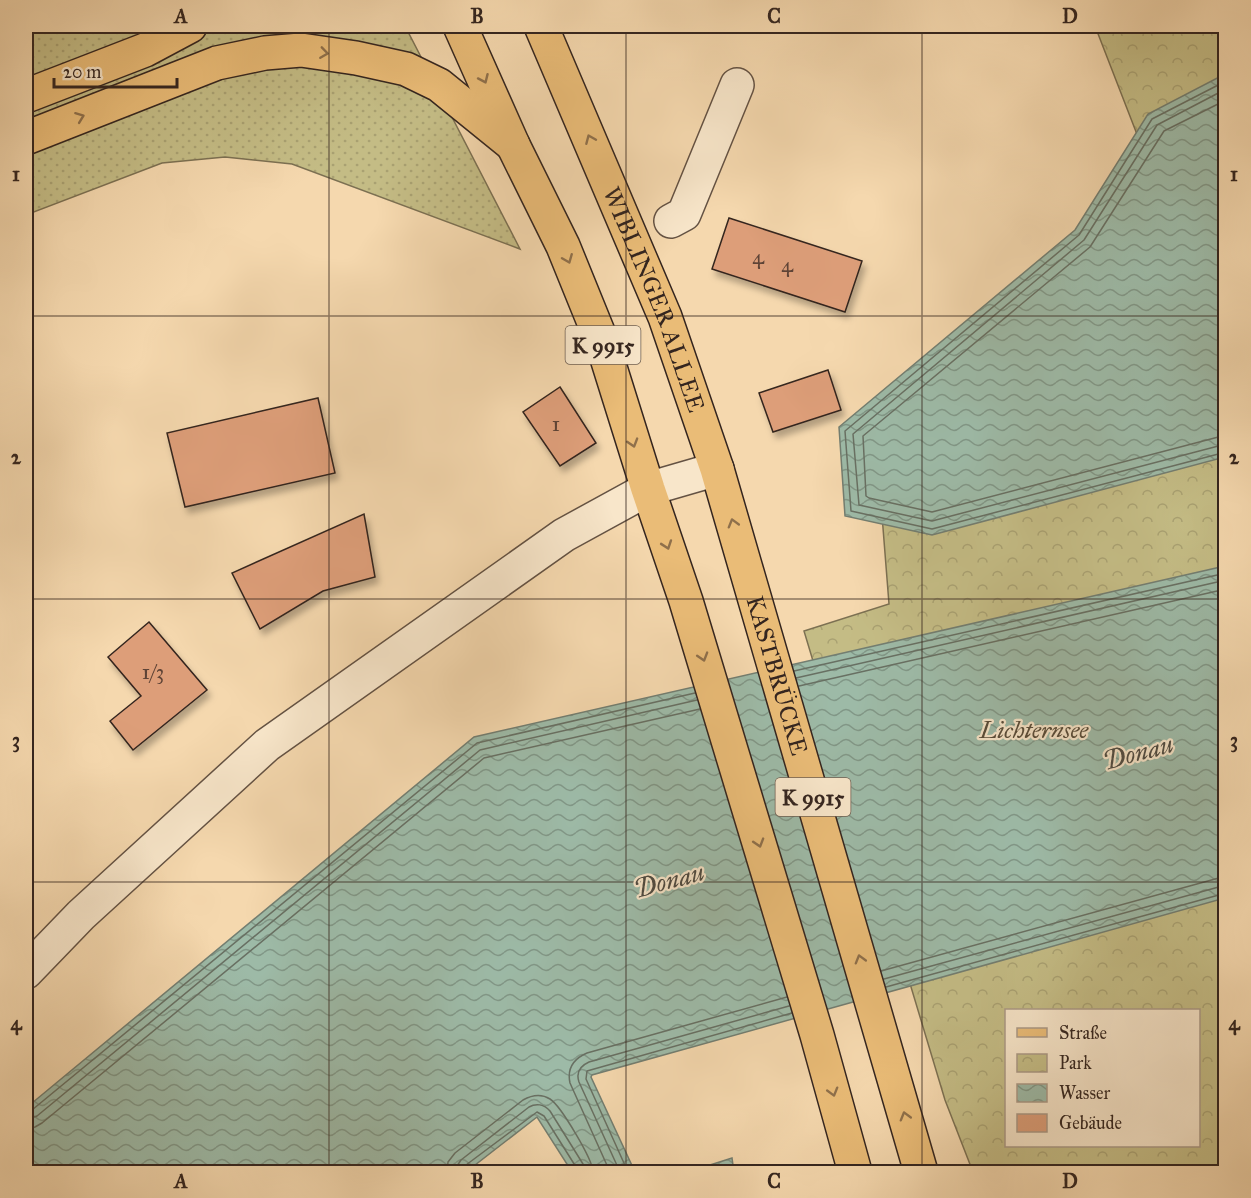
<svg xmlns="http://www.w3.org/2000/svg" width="1251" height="1198" viewBox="0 0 1251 1198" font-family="'IM FELL Great Primer',serif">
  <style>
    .grass { fill: url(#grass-dots); stroke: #7c7052; stroke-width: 1.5 }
    .park { fill: url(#park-crowns); stroke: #7c7052; stroke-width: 1.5; fill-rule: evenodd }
    .water { fill: url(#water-waves); stroke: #737e71; stroke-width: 1.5 }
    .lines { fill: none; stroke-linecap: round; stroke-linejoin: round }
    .shore { stroke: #687063; stroke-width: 1.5 }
    .building { fill: #dd9e79; stroke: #34251f; stroke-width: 1.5; filter: url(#shadow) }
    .minor-casing { stroke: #645243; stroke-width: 36 }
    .major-casing { stroke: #34251f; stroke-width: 36 }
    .highway-casing { stroke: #34251f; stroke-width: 36 }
    .minor { stroke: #f8e6ca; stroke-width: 33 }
    .major { stroke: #eabc77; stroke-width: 33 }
    .highway { stroke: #eabc77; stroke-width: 33 }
    .oneway { stroke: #8f704b }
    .grid { fill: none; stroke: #34251f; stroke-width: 1.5; stroke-opacity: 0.55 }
    .labels { text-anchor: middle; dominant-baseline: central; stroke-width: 4.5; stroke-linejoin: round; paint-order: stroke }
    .number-label { font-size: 21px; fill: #5e4336 }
    .shield { fill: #f8e6ca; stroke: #6f5f52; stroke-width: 1.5 }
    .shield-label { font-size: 22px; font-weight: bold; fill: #34251f }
    .street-label { font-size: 24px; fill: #34251f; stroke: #f8e6ca }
    .park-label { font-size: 24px; font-style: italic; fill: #584b38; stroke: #f8e6ca }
    .water-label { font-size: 26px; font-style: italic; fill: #4e4a41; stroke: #f8e6ca }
    .neatline { fill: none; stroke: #34251f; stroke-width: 2 }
    .grid-label { font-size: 20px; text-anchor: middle; font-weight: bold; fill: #34251f }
  </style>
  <defs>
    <pattern id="grass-dots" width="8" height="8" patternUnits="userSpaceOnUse" patternTransform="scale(1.5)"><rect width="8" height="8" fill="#c4bc85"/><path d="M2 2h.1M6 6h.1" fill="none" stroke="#a9a172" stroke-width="1.8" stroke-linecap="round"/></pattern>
    <pattern id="park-crowns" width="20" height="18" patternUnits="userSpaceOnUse" patternTransform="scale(1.5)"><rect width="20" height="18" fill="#c4bc85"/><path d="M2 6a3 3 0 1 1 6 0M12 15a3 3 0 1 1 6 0" fill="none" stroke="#a9a172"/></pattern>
    <pattern id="water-waves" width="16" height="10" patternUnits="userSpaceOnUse" patternTransform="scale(1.5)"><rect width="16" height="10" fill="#9dbaa7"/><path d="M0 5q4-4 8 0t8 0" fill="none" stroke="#819787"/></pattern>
    <filter id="shadow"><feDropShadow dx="3.5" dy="6" stdDeviation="3" flood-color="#0004"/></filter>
  </defs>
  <rect width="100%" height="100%" fill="#f5d8ae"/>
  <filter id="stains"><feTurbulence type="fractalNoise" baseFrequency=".00333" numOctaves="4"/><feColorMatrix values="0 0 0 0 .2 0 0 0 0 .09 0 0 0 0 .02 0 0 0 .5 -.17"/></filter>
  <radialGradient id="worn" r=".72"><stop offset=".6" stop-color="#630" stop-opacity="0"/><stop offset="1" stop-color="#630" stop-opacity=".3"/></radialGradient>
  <path class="grass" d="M 26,26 L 405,26 L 520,249 L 292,164 L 225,157 L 162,163 L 26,215 Z"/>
  <path class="park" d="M 1095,26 L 1225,26 L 1225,1172 L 973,1172 L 945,1100 L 804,631 L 889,604 L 873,401 L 1152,173 ZM 1006,1010 L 1198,1010 L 1198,1146 L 1006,1146 Z"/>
  <path class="water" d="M 1225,74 L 1225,457 L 932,535 L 845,516 L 839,427 L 1075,230 L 1148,114 Z
    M 1225,566 L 1225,898 L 592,1075 L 591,1077 L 635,1172 L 572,1172 L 537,1117 L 466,1172 L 26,1172 L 26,1108 L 474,737 Z
    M 732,1158 L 734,1172 L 688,1172 Z"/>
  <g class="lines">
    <path class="shore" d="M 1226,81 L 1152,119 L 1079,235 L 845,431 L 851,511 L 932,529 L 1226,452
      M 1226,89 L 1157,125 L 1084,240 L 853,434 L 859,505 L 932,521 L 1226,444
      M 1226,100 L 1164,131 L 1090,247 L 863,436 L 866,496 L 869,498 L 932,512 L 1226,435
      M 794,671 L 1226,573
      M 796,678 L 1226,580
      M 799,686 L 1226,589
      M 881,971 L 1226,876
      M 884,979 L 1226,885
      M 886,987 L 1226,893
      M 26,1112 L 32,1110 L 477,743 L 695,693
      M 26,1120 L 37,1116 L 480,750 L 697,700
      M 26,1129 L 35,1127 L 42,1123 L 484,758 L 700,709
      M 447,1172 L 448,1162 L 455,1153 L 523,1100 C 532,1095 542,1094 550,1099 C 561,1106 593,1160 593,1172
      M 456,1172 L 457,1166 L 461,1160 L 529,1107 C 536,1103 544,1104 550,1111 L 583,1164 L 584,1172
      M 463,1172 L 466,1165 L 537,1112 L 544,1116 L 576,1167 L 577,1172
      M 610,1172 L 570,1083 C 567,1069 573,1059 587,1053 L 787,997
      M 620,1172 L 579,1082 C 576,1073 580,1066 589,1062 L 789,1006
      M 628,1172 L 586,1079 L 587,1071 L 792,1013"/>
  </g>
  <path class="building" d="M 729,218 L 862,261 L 845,312 L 712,269 Z
    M 828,370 L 841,410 L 773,432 L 759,393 Z
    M 560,387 L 596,443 L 560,466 L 523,412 Z
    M 318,398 L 335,473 L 185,507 L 167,433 Z
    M 364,514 L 375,577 L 323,591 L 260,629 L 232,573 Z
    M 149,622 L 207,690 L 133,750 L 110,721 L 141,696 L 108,657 Z"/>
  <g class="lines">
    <g class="minor-casing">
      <path id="minor" d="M 671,221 L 684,214 L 737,85
        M 26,972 L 81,915 L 267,745 L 564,535 L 648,489 L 717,469"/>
    </g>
    <g class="major-casing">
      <g id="major">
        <path d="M 460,26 L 513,145 L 563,246 L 602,342 L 648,489 L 686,601 L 817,1035 L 855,1172"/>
        <path id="s1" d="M 541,26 L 665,317 L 717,469 L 921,1172"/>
      </g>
    </g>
    <g class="highway-casing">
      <path id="highway" d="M 26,96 L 145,50 L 190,26
        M 26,138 L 217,63 L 265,53 L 301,50 L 356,58 L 406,69 L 439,85 L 513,145"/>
    </g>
    <use href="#minor" class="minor"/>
    <use href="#major" class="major"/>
    <use href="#highway" class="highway"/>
  </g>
  <defs><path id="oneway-chevron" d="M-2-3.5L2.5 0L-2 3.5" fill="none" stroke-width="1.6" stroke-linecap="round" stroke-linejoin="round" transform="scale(1.5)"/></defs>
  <g class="oneway">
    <use href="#oneway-chevron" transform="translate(324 53) rotate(8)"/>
    <use href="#oneway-chevron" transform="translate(484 79) rotate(66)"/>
    <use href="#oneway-chevron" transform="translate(80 117) rotate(-21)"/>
    <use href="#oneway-chevron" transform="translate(590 139) rotate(-113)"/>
    <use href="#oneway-chevron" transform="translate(568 259) rotate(68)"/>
    <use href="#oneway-chevron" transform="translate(633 443) rotate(73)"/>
    <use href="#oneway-chevron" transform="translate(733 523) rotate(-106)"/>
    <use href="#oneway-chevron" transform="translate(667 545) rotate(71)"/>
    <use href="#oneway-chevron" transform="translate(703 657) rotate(73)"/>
    <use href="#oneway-chevron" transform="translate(759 843) rotate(73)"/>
    <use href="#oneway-chevron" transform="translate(860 959) rotate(-106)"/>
    <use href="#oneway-chevron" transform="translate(833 1092) rotate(74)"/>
    <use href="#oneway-chevron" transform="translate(905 1116) rotate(-106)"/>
  </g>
  <path class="grid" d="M 329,26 L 329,1172M 626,26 L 626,1172M 922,26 L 922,1172M 26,316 L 1226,316M 26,599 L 1226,599M 26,882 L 1226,882"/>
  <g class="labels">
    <g class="number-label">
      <text x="758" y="257">4</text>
      <text x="787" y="265">4</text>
      <text x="556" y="424">1</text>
      <text x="153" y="672">1/3</text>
    </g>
    <g class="shield">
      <rect x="565.5" y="326" width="75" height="38" rx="4.5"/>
      <rect x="775.5" y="778" width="75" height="38" rx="4.5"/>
    </g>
    <g class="shield-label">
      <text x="603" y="345">K 9915</text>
      <text x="813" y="797">K 9915</text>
    </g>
    <g class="street-label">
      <text stroke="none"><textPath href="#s1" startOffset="296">WIBLINGER ALLEE</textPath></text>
      <text stroke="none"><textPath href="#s1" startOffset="692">KASTBRÜCKE</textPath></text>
    </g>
    <g class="park-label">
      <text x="1034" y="730">Lichternsee</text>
    </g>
    <g class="water-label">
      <text transform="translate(1138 752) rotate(-15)">Donau</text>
      <text transform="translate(669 880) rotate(-15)">Donau</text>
    </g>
  </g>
  <rect width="1251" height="1198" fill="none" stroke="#f5d8ae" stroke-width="66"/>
  <rect x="1005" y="1009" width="195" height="138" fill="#f8e6ca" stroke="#aa9986" stroke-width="1.5"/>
  <rect x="1017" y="1028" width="30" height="9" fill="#eabc77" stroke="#aa9986" stroke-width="1.5"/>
  <text x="1059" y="1039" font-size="18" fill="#34251f">Straße</text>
  <rect x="1017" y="1054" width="30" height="18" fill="url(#park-crowns)" stroke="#aa9986" stroke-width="1.5"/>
  <text x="1059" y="1069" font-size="18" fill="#34251f">Park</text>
  <rect x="1017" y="1084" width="30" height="18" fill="url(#water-waves)" stroke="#aa9986" stroke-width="1.5"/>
  <text x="1059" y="1099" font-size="18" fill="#34251f">Wasser</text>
  <rect x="1017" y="1114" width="30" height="18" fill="#dd9e79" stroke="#aa9986" stroke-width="1.5"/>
  <text x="1059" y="1129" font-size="18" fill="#34251f">Gebäude</text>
  <path d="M54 78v9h123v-9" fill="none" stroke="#34251f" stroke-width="3"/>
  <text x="63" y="78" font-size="18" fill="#34251f" stroke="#f8e6ca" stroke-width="4.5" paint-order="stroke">20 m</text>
  <rect x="33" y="33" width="1185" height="1132" class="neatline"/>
  <g class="grid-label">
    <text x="181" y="23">A</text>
    <text x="477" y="23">B</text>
    <text x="774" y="23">C</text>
    <text x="1070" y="23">D</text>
    <text x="16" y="181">1</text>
    <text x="1234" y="181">1</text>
    <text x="16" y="464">2</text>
    <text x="1234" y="464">2</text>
    <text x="16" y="747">3</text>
    <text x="1234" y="747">3</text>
    <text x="16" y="1030">4</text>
    <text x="1234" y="1030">4</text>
    <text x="181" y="1188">A</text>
    <text x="477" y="1188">B</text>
    <text x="774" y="1188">C</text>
    <text x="1070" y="1188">D</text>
  </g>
  <rect width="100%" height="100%" filter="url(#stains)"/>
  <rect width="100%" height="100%" fill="url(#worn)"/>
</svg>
